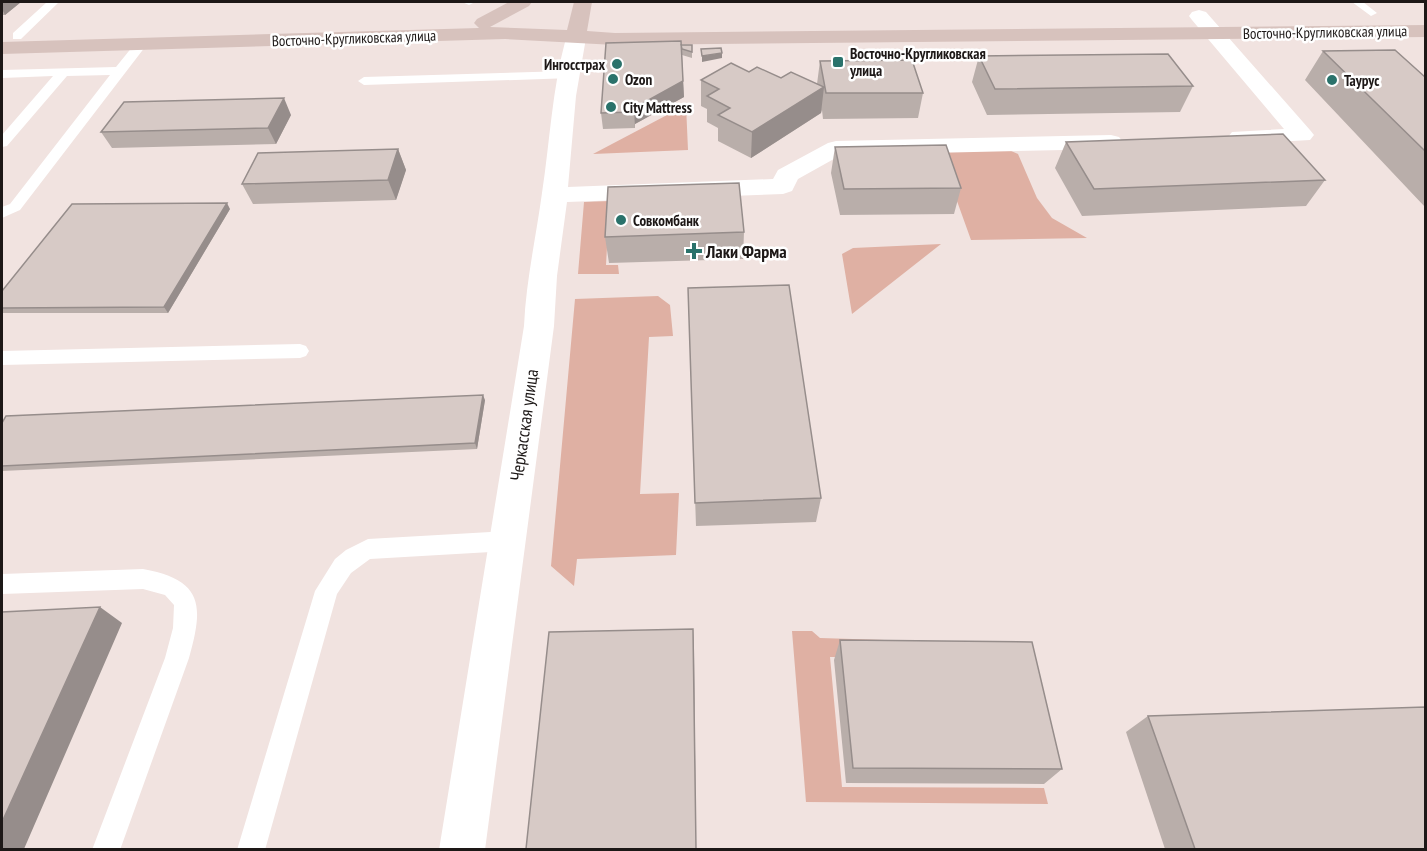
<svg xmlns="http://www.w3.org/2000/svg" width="1427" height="851" viewBox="0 0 1427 851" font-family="'PT Sans Narrow',sans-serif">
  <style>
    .green { fill: #dfb0a3 }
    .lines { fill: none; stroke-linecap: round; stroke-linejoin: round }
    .lane { fill: #fff; fill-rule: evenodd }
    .street { fill: #fff; fill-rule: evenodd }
    .secondary { fill: #d7c2bd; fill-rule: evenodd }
    .wall { fill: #b9aeaa }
    .shaded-wall { fill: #968d8b }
    .building { fill: #d7cac6; stroke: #968d8b; stroke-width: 1.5 }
    .poi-dot { fill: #2a726b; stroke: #fff; stroke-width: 2 }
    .labels { text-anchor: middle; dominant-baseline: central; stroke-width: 5; stroke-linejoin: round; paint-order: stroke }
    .far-street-label { font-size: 15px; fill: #1d1817; stroke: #fff }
    .far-poi-label { font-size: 15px; font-weight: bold; fill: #1d1817; stroke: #fff; text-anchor: start }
    .poi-label { font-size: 18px; font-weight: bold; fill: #1d1817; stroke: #fff; text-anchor: start }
    .street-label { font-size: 18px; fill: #1d1817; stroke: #fff }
  </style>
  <rect width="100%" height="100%" fill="#f1e3e0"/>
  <path class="green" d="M 686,105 L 688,150 L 593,154 Z
    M 1009,150 L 1018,154 L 1037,198 L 1052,218 L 1087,238 L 971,240 L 939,151 Z
    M 690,198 L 609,211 L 606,265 L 618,265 L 619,274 L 578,274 L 584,202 Z
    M 941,244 L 852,314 L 842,254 L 853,248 Z
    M 658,296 L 670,305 L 673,336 L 649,337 L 640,494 L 679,493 L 676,555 L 577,559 L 574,586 L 551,566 L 575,299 Z
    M 792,631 L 812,631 L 820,638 L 885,640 L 887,657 L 830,657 L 842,787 L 1044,788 L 1048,804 L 806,802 Z"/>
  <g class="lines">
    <path class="lane" d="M 47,2 L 59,2 L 21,39 L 13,39 L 13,33 Z
      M 462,2 L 475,2 L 469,5 Z
      M 1352,2 L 1363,2 L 1377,13 L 1371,16 Z
      M 141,40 L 145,41 L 145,47 L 20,210 L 2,218 L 2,207 L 10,204 L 110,75 L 67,76 L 7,146 L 2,147 L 2,135 L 53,76 L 2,78 L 2,70 L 116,67 L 137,41 Z
      M 567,71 L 572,72 L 573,75 L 572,78 L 364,85 L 358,81 L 364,77 Z
      M 300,344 L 306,346 L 309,351 L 306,356 L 300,358 L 2,365 L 2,351 Z
      M 508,531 L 516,534 L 519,541 L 516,548 L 508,551 L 370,559 L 351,573 L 337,594 L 265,850 L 237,850 L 315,591 L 335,559 L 346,550 L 368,539 Z
      M 143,569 C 203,580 204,605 189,658 L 120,850 L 92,850 L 165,658 L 173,628 L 174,605 L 165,595 L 143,589 L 2,594 L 2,574 Z"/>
    <path class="street" d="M 1199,10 L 1206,12 L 1310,130 L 1314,135 L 1310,140 L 1240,144 L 1232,142 L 1228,137 L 1232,132 L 1284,129 L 1192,20 L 1189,16 L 1192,12 Z
      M 576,32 L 583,34 L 586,38 L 576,96 L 568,187 L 773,179 L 778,170 L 828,143 L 836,141 L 1111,135 L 1119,137 L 1123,142 L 1119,147 L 1111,149 L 841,155 L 798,179 L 792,191 L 783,194 L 567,202 L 557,276 L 554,326 L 485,850 L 439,850 L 524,326 C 526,281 536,237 542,193 C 550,141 552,89 566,38 L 569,34 Z"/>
    <path class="secondary" d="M 509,2 L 532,2 L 529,6 L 490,27 L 567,30 L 574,2 L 592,2 L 587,31 L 615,33 L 1426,25 L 1426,37 L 615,45 L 505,39 L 2,54 L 2,42 L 479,28 L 474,23 L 477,19 Z"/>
  </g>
  <path class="wall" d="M 2,2 L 21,2 L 5,15 L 2,15 Z
    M 226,2 L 277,2 L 226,3 Z
    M 681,45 L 692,45 L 692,58 L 682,55 L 684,97 L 635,124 L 635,128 L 603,129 L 601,113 Z
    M 1323,51 L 1425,77 L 1425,207 L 1305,80 Z
    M 979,56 L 1193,86 L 1180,112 L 987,115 L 972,82 Z
    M 820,61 L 923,93 L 918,118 L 823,119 L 822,110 L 821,113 L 751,158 L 718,141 L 718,128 L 707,122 L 707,109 L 701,106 L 701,80 L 749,72 L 817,84 Z
    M 291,115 L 276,144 L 112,148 L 101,132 Z
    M 1066,142 L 1325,180 L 1306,206 L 1082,216 L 1055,168 Z
    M 835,147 L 961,188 L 954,214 L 840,215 L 831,173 Z
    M 398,149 L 406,170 L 396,200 L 253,204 L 242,184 Z
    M 230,209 L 168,313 L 2,313 L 2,291 Z
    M 744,232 L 743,259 L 609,263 L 605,237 Z
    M 688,288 L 821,498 L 816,522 L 696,526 Z
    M 485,400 L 477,449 L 2,471 L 2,423 Z
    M 840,640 L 1062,769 L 1044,784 L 846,783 L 834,660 Z
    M 1148,716 L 1425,849 L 1165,849 L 1126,732 Z"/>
  <path class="shaded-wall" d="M 2,2 L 21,2 L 5,15 L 2,9 Z
    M 722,53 L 722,58 L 702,62 L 702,56 Z
    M 683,81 L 684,97 L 635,124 L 635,128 L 634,108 Z
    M 824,87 L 821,113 L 751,158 L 752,132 Z
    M 284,98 L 291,115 L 276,144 L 268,128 Z
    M 398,149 L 406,170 L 396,200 L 388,180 Z
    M 227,203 L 230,209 L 168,313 L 164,307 Z
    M 483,395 L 485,400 L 477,449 L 475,443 Z
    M 100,607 L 122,623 L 24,849 L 2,849 L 2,822 Z
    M 693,629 L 694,648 L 696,849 Z"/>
  <path class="building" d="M 681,41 L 683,81 L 634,108 L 633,112 L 601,113 L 606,43 Z
    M 681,45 L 692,45 L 692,52 L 682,49 Z
    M 721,48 L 722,53 L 702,56 L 701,49 Z
    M 1395,50 L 1425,77 L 1425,151 L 1323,51 Z
    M 1168,54 L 1193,86 L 995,89 L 979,56 Z
    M 912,60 L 923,93 L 826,93 L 820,61 Z
    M 731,63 L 749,72 L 757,67 L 781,78 L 791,72 L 824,87 L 752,132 L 718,115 L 730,108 L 707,96 L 719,89 L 701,80 Z
    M 284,98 L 268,128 L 101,132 L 124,102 Z
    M 1283,134 L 1325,180 L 1094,189 L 1066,142 Z
    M 946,145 L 961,188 L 844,189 L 835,147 Z
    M 398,149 L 388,180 L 242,184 L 258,153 Z
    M 739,183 L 744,232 L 605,237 L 608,187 Z
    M 227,203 L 164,307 L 2,308 L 2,291 L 72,204 Z
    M 789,285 L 821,498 L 695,503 L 688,288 Z
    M 483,395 L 475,443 L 2,466 L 2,423 L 6,416 Z
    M 100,607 L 2,822 L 2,612 Z
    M 693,629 L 696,849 L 526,849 L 549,632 Z
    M 840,640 L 1032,642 L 1062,769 L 853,768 Z
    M 1425,707 L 1425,849 L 1195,849 L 1148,716 Z"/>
  <g class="poi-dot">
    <rect x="832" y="56" width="12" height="12" rx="3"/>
    <circle cx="617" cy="64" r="6"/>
    <circle cx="613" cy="79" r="6"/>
    <circle cx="1332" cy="80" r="6"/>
    <circle cx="611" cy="107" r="6"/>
    <circle cx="621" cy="220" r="6"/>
    <path d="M691 242h6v6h6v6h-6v6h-6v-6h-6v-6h6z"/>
  </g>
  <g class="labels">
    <g class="far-street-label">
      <text transform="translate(1325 32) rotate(-1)">Восточно-Кругликовская улица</text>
      <text transform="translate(354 38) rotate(-2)">Восточно-Кругликовская улица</text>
    </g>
    <g class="far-poi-label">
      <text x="850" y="53">Восточно-Кругликовская<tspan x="850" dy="17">улица</tspan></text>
      <text x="605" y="64" text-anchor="end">Ингосстрах</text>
      <text x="625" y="79">Ozon</text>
      <text x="1344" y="80">Таурус</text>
      <text x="623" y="107">City Mattress</text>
      <text x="633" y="220">Совкомбанк</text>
    </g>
    <g class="poi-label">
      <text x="706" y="251">Лаки Фарма</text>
    </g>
    <g class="street-label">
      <text transform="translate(524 425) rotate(-82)">Черкасская улица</text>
    </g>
  </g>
  <rect width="1427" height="851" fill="none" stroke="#1d1817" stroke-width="6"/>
</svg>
